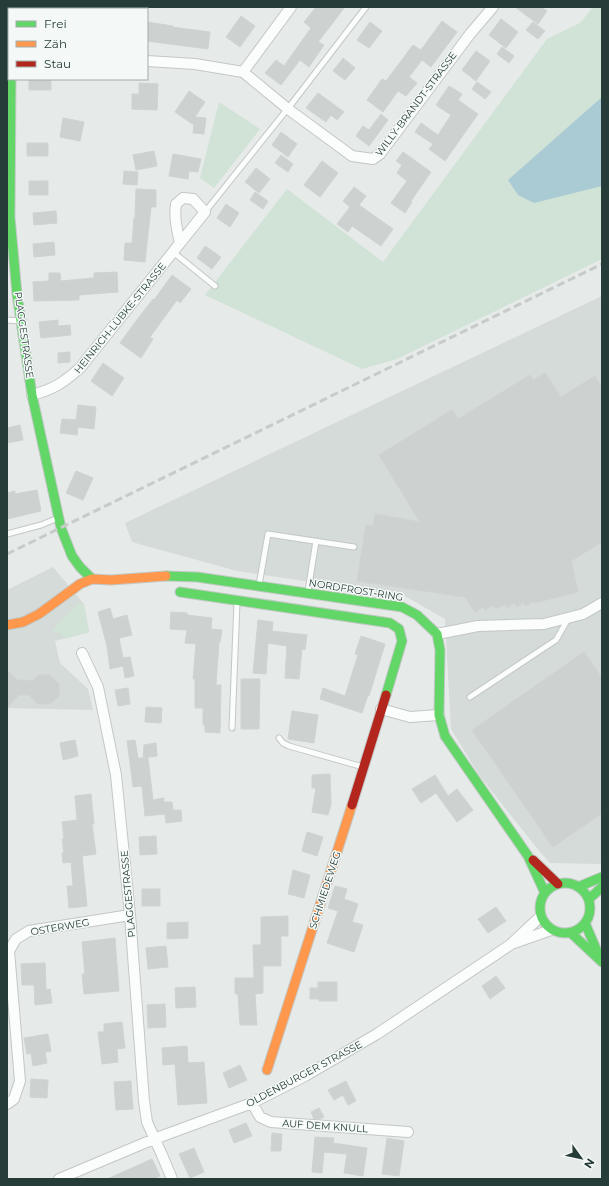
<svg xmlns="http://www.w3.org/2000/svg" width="609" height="1186" viewBox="0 0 609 1186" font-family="Montserrat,sans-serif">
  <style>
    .built { fill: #d4dbd8 }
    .green { fill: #d1e2d7 }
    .water { fill: #aacbd4 }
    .building { fill: #cdd1d0; stroke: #cfd3d1 }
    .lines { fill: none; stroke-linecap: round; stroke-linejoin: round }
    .lane-casing { stroke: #c3c7c5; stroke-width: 7 }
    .street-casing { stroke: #c3c7c5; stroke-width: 12 }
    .fast-casing { stroke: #c2c8c6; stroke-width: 11 }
    .slow-casing { stroke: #c2c8c6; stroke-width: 11 }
    .jam-casing { stroke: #c2c8c6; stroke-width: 11 }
    .lane { stroke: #fbfcfc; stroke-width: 5 }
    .street { stroke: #fbfcfc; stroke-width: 10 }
    .fast { stroke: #63d668; stroke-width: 9 }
    .slow { stroke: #ff974d; stroke-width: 9 }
    .jam { stroke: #b3261e; stroke-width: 9 }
    .rail { stroke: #c7cbca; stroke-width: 3; stroke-dasharray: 8 4; stroke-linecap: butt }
    .labels { text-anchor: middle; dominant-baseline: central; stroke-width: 3; stroke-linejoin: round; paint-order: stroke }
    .street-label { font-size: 10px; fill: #253c38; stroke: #f4f9f7 }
  </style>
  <rect width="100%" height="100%" fill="#e6eae8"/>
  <path class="built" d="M 602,296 L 602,864 L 550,863 L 536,847 L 479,775 L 451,729 L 445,619 L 405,596 L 237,571 L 132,542 L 125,523 Z
    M 53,567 L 84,604 L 89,632 L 55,641 L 60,663 L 88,689 L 93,710 L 7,708 L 7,590 Z"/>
  <path class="green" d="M 593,7 L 602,7 L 602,259 L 397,359 L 362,369 L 205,295 L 287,189 L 383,262 L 547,39 L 580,23 Z
    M 219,102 L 260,129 L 214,188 L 200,178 Z
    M 79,603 L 84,604 L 89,632 L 65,639 L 64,636 L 57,632 L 54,633 L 53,631 L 58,623 Z"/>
  <path class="water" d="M 602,97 L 602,186 L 534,203 L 518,195 L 508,180 Z"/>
  <path class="building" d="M 316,7 L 345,7 L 318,42 L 324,45 L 309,67 L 300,60 L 281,85 L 265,73 L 276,60 L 284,66 L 311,28 L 304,22 Z
    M 515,7 L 541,7 L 547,11 L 538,24 Z
    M 241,16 L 255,26 L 240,47 L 226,37 Z
    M 501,19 L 518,32 L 506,48 L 489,35 Z
    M 442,21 L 457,32 L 431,67 L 422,60 L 409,77 L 417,83 L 406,96 L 398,91 L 383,112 L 367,100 L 382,79 L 386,81 L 413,45 L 421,50 Z
    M 147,22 L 173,26 L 172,27 L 210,32 L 208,49 L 147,41 Z
    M 370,22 L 382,31 L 369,48 L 357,40 Z
    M 533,22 L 545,31 L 538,39 L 526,30 Z
    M 502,47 L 514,56 L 509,63 L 497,54 Z
    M 476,51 L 490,61 L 476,81 L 462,70 Z
    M 343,58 L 355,68 L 345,80 L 333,71 Z
    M 29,79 L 51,79 L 51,90 L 29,90 Z
    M 477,82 L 491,92 L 485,99 L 472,89 Z
    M 139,83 L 158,84 L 157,110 L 132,109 L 132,94 L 139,94 Z
    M 449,86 L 462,94 L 458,100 L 478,114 L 445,161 L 429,149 L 433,144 L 415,132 L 421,123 L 438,135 L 451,115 L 436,105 Z
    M 189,91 L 205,102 L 195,117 L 206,118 L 204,134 L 193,133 L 194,125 L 175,112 Z
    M 318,93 L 344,112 L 337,120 L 331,115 L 326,122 L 306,108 Z
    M 381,114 L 388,120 L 369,146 L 356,136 L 363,126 L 369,130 Z
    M 63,118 L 84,122 L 80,141 L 60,137 Z
    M 281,132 L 297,144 L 288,157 L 272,145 Z
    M 27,143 L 48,143 L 48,156 L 27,156 Z
    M 154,151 L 157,166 L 136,170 L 133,155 Z
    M 403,152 L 431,172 L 411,201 L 412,202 L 405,213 L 391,203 L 407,181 L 397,173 L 402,165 L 396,161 Z
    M 173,154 L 201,159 L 198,172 L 189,171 L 188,179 L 169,176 Z
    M 281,155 L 293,164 L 288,172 L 275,163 Z
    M 322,161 L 338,173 L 320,197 L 304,185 Z
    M 256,168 L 270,179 L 259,193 L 245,182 Z
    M 124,171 L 138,172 L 137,185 L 123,184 Z
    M 29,181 L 48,181 L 48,195 L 29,195 Z
    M 354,187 L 366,196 L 359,205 L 393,229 L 381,246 L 352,226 L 348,232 L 337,224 L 350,207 L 343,201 Z
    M 136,189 L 156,190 L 156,207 L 151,207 L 145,262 L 124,260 L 125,243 L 132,243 L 134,218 L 135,218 Z
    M 255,192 L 268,201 L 263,209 L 250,200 Z
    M 226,204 L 239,213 L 230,227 L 217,218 Z
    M 56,211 L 57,223 L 34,225 L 33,213 Z
    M 54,242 L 55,255 L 34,257 L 33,244 Z
    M 205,246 L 221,257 L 212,269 L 197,258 Z
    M 117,272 L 118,292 L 79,295 L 79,300 L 34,301 L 33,282 L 49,281 L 49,273 L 60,273 L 61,281 L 94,278 L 94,273 Z
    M 172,275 L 191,289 L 180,303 L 177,300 L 150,337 L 153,339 L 141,358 L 120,343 L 133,325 L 153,299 L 154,300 Z
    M 58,320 L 58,326 L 70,325 L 71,335 L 41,338 L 39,322 Z
    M 70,352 L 70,362 L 58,363 L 58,353 Z
    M 103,363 L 124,378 L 112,396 L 91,381 Z
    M 545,373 L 561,397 L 595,376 L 602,387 L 602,542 L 571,561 L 578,592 L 534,603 L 533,601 L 526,606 L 523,603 L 517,607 L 514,603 L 507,608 L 505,604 L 496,609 L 493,605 L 485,610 L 483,607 L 475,612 L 465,597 L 357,581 L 366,525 L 373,526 L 375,514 L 420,522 L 379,455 L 452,410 L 458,419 L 530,375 L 533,380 Z
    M 78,405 L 96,407 L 94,429 L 78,427 L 77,435 L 60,433 L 62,419 L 76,420 Z
    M 20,425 L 23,440 L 7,443 L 7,428 Z
    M 76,471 L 93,478 L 83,500 L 66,493 Z
    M 37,490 L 41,511 L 7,519 L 7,493 L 15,491 L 15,494 Z
    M 110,608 L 113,619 L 127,615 L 132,635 L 119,638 L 123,658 L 130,657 L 134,676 L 125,678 L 123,666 L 110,669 L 107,646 L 98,612 Z
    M 171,612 L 187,613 L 187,615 L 212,618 L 211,629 L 222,630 L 220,642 L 219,642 L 216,685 L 221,685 L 220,733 L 205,732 L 205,725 L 203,725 L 203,708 L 195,708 L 195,679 L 193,679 L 196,644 L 185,643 L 187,630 L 170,629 Z
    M 258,620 L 273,622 L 272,631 L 307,635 L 305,650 L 302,649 L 299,679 L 285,678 L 287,646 L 268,643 L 266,674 L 253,673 Z
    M 361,636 L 385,644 L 369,696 L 368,695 L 362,713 L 320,699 L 323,688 L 345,696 L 358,655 L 355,654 Z
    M 584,652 L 602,678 L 602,813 L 553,847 L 472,730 Z
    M 7,670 L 17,680 L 32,681 L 39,675 L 50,675 L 59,684 L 59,696 L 50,704 L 38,704 L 29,695 L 19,695 L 7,707 Z
    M 241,679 L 260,679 L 259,729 L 241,729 Z
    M 128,688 L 130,704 L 118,706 L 115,690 Z
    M 146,707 L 162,708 L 161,723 L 145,722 Z
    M 292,711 L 318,715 L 314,743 L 288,739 Z
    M 75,740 L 78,756 L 63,760 L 60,743 Z
    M 135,740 L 138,758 L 148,758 L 153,800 L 164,798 L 164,802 L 172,802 L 173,810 L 181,810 L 182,821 L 166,823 L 165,814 L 145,816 L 142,786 L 133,787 L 130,763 L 127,741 Z
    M 156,743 L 157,756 L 143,758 L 144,745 Z
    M 330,774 L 331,804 L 328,815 L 312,812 L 316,788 L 312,788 L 312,775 Z
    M 435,775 L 448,796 L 457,789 L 473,810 L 457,822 L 436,793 L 421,803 L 412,789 Z
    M 91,794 L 94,824 L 92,824 L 96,854 L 82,856 L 87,906 L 69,908 L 67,886 L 73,886 L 71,862 L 63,863 L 62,853 L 64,853 L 62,839 L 64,839 L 62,822 L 77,820 L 75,796 Z
    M 307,832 L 323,837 L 317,856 L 302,851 Z
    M 156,836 L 157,854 L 140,855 L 139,837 Z
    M 293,870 L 310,875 L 304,898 L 288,894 Z
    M 335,886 L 347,889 L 344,899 L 358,904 L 352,922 L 363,925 L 354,952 L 327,943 L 338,911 L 328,908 Z
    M 142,889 L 160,889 L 160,906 L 142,906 Z
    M 496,907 L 506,921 L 488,933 L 478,919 Z
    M 288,916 L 288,936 L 281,936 L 281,966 L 263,966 L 263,993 L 255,994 L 257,1025 L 240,1025 L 238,994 L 235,994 L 235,978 L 254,978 L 253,945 L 261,945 L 261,917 Z
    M 188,922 L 188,938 L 167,939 L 167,923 Z
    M 115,938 L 119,991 L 84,994 L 82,974 L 85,974 L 82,942 Z
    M 166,946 L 168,967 L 148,969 L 146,948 Z
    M 45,963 L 46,990 L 50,989 L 52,1003 L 35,1005 L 34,985 L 22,985 L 21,964 Z
    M 496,976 L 505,988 L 490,999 L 482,986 Z
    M 318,982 L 337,982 L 337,1001 L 319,1001 L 319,999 L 310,999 L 310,988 L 318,988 Z
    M 195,987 L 196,1007 L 176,1008 L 175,988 Z
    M 165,1004 L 166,1027 L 148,1028 L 147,1005 Z
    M 122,1022 L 125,1048 L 117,1049 L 118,1062 L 102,1064 L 98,1032 L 104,1032 L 104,1024 Z
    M 48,1034 L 51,1051 L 45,1052 L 47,1063 L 33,1066 L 31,1053 L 27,1054 L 24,1038 Z
    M 187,1046 L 188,1063 L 204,1062 L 207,1103 L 178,1105 L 175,1064 L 163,1065 L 162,1048 Z
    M 240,1065 L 247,1080 L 229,1088 L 223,1073 Z
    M 31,1079 L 48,1080 L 47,1098 L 30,1097 Z
    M 131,1081 L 133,1109 L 116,1110 L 114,1082 Z
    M 346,1081 L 356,1101 L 348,1105 L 343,1095 L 334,1100 L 328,1090 Z
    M 319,1108 L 324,1117 L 320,1119 L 314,1119 L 311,1112 Z
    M 246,1123 L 252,1136 L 234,1143 L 229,1130 Z
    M 272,1133 L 282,1134 L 281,1151 L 271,1151 Z
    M 315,1137 L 334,1138 L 333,1143 L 367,1148 L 363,1176 L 344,1173 L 347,1154 L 324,1152 L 322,1173 L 312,1172 Z
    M 387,1138 L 404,1141 L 399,1176 L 382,1174 Z
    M 194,1148 L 204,1172 L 190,1178 L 179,1154 Z
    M 152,1159 L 160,1176 L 154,1179 L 107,1179 Z"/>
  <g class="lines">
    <g class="lane-casing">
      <path id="lane" d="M 205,212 L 293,102 L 366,7
        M 173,252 L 215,286
        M 7,320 L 20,321
        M 7,534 L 41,525 L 58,518
        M 259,585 L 268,534 L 354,547
        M 308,591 L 316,541
        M 470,697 L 556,640 L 568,619
        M 232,728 L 237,602
        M 279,738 L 283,743 L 289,746 L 363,767"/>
    </g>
    <g class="street-casing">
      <path id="street" d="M 291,7 L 243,72 L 288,109 L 352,156 L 373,159 L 380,154 L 470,34 L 493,7
        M 126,9 L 126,7
        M 7,25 L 9,25
        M 147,61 L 195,64 L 243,72
        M 32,395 C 54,389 63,383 80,368 L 205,212 L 193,199 L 183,198 L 176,204 C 174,218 177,230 180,243
        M 437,634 L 478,626 L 544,624 L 583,614 L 602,603
        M 82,653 L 98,687 L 116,775 L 130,915 L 144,1101 L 147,1122 L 162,1155 L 172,1179
        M 381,709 L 410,717 L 439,715
        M 514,943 L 551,930
        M 252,1103 L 260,1117 L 271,1122 L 408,1132
        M 7,1104 L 14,1099 L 20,1081 L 9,951 L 16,939 L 29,931 L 130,915
        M 59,1179 L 154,1139 L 252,1103 L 305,1076 L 377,1034 L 510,945 L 541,916"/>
    </g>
    <g class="fast-casing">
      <path id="fast" d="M 12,7 L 12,9
        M 11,79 L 10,217 L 17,294 L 32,395 L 61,528 L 72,556 L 80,567 L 92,579
        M 166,576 L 197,577 L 402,607 L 417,615 L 437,634 L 440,650 L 439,715 L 445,736 L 528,856 L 545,893
        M 180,592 L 390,623 L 399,629 L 402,641 L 386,695
        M540 908a25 25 0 1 1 50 0a25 25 0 1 1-50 0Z
        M 578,887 L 602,877
        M 589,899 L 602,887
        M 585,923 L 599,956
        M 571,933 L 602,962"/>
    </g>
    <g class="slow-casing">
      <path id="slow" d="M 7,625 L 23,622 L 39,614 L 80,584 L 92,579 L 111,580 L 166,576
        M 267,1070 L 352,805"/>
    </g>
    <g class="jam-casing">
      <path id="jam" d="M 352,805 L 386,695
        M 533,860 L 558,884"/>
    </g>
    <use href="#lane" class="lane"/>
    <use href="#street" class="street"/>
    <use href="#fast" class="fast"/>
    <use href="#slow" class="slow"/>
    <use href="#jam" class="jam"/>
    <path class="rail" d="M 7,554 L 602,264"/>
  </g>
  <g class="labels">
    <g class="street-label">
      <text transform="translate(416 104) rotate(-53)">WILLY-BRANDT-STRASSE</text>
      <text transform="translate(120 318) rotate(-51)">HEINRICH-LÜBKE-STRASSE</text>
      <text transform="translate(24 335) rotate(82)">PLAGGESTRASSE</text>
      <text transform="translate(356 590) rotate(9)">NORDFROST-RING</text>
      <text transform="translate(325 890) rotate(-72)">SCHMIEDEWEG</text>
      <text transform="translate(128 894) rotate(-95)">PLAGGESTRASSE</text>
      <text transform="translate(60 927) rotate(-10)">OSTERWEG</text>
      <text transform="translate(304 1074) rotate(-28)">OLDENBURGER STRASSE</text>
      <text transform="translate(325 1126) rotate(4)">AUF DEM KNULL</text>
    </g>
  </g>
  <rect width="609" height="1186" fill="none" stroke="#253c38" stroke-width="16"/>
  <rect x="8" y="8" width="140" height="72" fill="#f4f9f7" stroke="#a1adab"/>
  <rect x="16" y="21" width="20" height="6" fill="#63d668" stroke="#a1adab"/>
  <text x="44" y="28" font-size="12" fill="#253c38">Frei</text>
  <rect x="16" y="41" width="20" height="6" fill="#ff974d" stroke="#a1adab"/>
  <text x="44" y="48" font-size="12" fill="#253c38">Zäh</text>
  <rect x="16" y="61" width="20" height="6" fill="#b3261e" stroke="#a1adab"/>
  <text x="44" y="68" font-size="12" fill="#253c38">Stau</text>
  <g transform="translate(581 1158) rotate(123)" stroke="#f4f9f7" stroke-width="3" paint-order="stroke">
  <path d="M0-3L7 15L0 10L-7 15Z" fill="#253c38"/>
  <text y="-6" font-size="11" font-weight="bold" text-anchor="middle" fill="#253c38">N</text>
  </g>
</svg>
